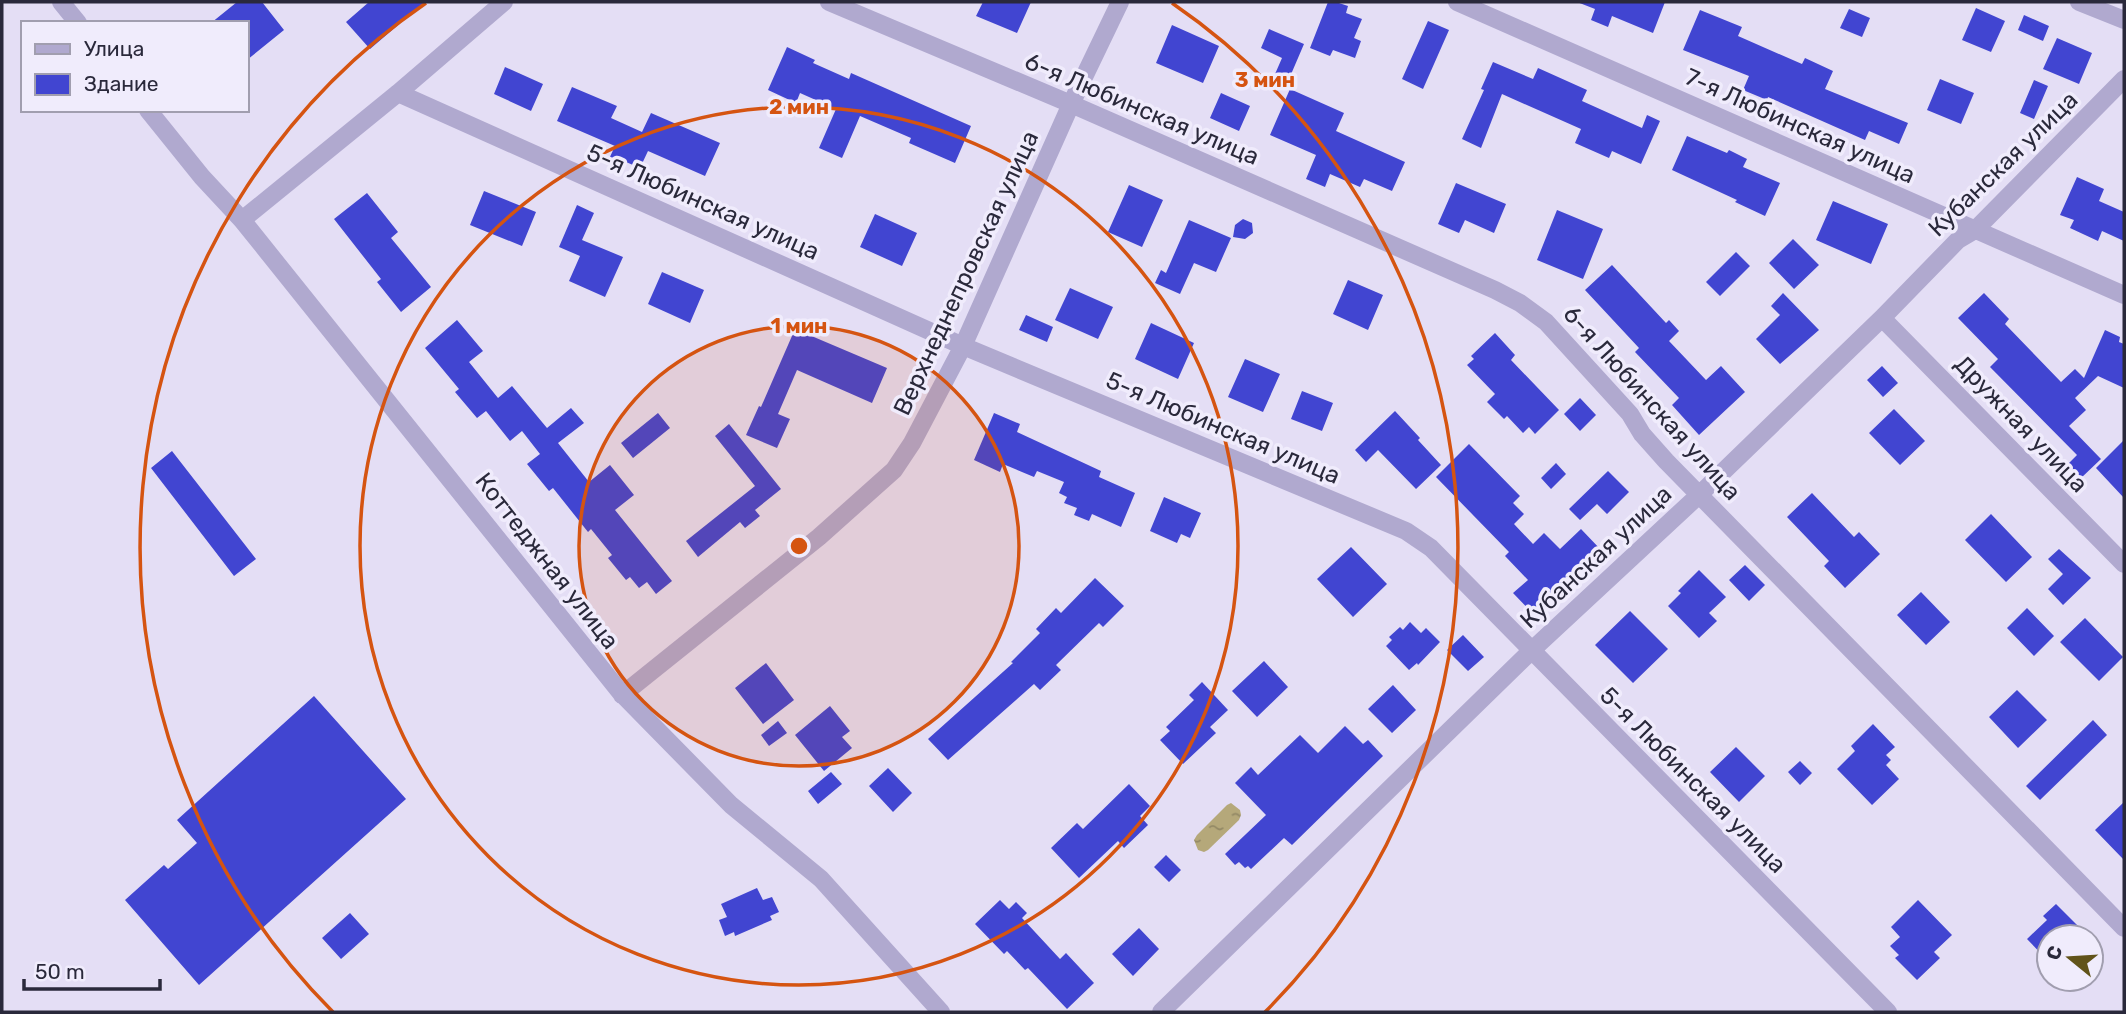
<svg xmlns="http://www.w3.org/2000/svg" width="2126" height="1014" viewBox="0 0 2126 1014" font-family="Rubik,sans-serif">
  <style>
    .water { fill: url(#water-ripples) }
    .building { fill: #4145d1 }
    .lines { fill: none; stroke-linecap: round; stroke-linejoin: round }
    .minor { stroke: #b0a9cf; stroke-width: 18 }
    .ring { fill: none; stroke: #d55411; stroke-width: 3.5 }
    .labels { text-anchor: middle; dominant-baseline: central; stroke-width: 7; stroke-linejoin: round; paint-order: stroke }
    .street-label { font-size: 24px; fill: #2a293b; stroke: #f0ecfc }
    .centre { fill: #d55411; stroke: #f0ecfc; stroke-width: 3.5 }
    .ring-label { font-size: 21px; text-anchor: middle; font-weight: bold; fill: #d55411; stroke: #f0ecfc; stroke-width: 7; stroke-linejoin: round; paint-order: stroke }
  </style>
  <defs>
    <pattern id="water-ripples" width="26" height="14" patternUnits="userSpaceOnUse" patternTransform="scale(1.75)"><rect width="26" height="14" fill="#b5a87a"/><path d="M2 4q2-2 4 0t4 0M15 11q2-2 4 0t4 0" fill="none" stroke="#938965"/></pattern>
  </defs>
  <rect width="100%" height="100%" fill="#e4def5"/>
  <path class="water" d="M 1231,803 L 1240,810 L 1241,815 L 1239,820 L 1208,850 L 1204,852 L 1198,850 L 1194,840 L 1197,835 L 1227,805 Z"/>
  <path class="building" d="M 237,2 L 262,2 L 284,30 L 247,60 L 247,23 L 211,23 Z
    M 369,2 L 425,2 L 370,49 L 346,22 Z
    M 983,2 L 1031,2 L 1017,33 L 976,16 Z
    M 1328,2 L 1336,2 L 1348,6 L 1346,13 L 1362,19 L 1354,38 L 1361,41 L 1355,58 L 1333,50 L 1330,56 L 1310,48 Z
    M 1577,2 L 1665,2 L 1653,33 L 1612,16 L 1608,27 L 1591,20 L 1595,9 Z
    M 1976,8 L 2005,21 L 1991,52 L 1962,40 Z
    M 1849,9 L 1870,18 L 1862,37 L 1840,28 Z
    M 1700,10 L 1742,27 L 1738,36 L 1802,64 L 1805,58 L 1833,71 L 1825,89 L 1908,123 L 1899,144 L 1869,131 L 1865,140 L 1768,97 L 1767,100 L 1743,90 L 1749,76 L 1683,50 Z
    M 2024,15 L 2049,26 L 2043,41 L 2018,30 Z
    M 1428,21 L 1449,30 L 1423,89 L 1402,79 Z
    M 1172,25 L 1219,46 L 1203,83 L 1156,63 Z
    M 1269,29 L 1304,44 L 1286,86 L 1272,81 L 1282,58 L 1261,48 Z
    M 2057,38 L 2092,53 L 2079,84 L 2043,69 Z
    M 787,47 L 815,60 L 813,63 L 849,79 L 851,73 L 971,126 L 955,163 L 909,143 L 911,138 L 860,116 L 842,158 L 819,148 L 836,109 L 800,93 L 796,103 L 768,90 Z
    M 1493,62 L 1533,79 L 1538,68 L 1587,90 L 1582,101 L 1642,128 L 1647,115 L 1660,121 L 1641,164 L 1612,151 L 1609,158 L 1575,143 L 1581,129 L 1502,94 L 1481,148 L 1462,139 L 1484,90 L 1481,89 Z
    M 505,67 L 543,84 L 531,111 L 494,94 Z
    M 1940,79 L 1974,93 L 1961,124 L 1927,110 Z
    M 2034,80 L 2048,86 L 2034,119 L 2020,113 Z
    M 572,87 L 617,106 L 611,118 L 642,132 L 651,113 L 720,143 L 705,176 L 648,151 L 640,168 L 626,162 L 625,165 L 609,159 L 615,146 L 557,121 Z
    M 1290,89 L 1344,113 L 1336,131 L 1405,162 L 1392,191 L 1364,179 L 1360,187 L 1330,174 L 1325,187 L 1306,179 L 1316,155 L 1270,135 Z
    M 1221,93 L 1250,106 L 1239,131 L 1210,118 Z
    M 1687,136 L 1727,153 L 1729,150 L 1747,159 L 1743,167 L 1780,183 L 1765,216 L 1735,202 L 1737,200 L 1672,170 Z
    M 2077,177 L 2104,189 L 2099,201 L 2124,212 L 2124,241 L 2102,231 L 2098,241 L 2070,228 L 2074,220 L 2060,215 Z
    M 1456,183 L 1506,204 L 1494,233 L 1465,220 L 1459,233 L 1438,224 Z
    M 1129,185 L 1163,200 L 1142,247 L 1108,232 Z
    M 484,191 L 536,212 L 522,246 L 470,225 Z
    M 367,193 L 398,232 L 391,238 L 431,287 L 401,312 L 377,282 L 381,279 L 334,219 Z
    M 1833,201 L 1888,224 L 1871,264 L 1816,240 Z
    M 577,205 L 594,213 L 582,240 L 623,257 L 605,297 L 569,281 L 580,256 L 559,247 Z
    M 1557,210 L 1603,229 L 1583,279 L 1537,260 Z
    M 875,214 L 917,233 L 902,266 L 860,247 Z
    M 1243,219 L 1252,223 L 1253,233 L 1245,239 L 1233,237 L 1235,225 Z
    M 1189,220 L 1231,238 L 1216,272 L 1194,263 L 1180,294 L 1155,283 L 1161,270 L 1166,273 Z
    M 1793,239 L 1819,265 L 1794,289 L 1769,263 Z
    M 1736,252 L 1750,266 L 1720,296 L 1706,282 Z
    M 1612,265 L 1666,323 L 1669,320 L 1679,331 L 1669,341 L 1706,380 L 1721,366 L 1745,392 L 1699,435 L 1672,405 L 1679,398 L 1635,352 L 1639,348 L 1585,290 Z
    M 662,272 L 704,290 L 690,323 L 648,304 Z
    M 1348,280 L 1383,295 L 1368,330 L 1333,314 Z
    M 1070,288 L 1113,307 L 1098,339 L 1055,320 Z
    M 1783,293 L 1819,330 L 1780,364 L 1756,339 L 1780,315 L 1771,306 Z
    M 1984,293 L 2009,319 L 2005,324 L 2061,382 L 2075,369 L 2084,378 L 2105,330 L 2120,337 L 2119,342 L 2124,344 L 2124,388 L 2098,376 L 2075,398 L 2086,410 L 2069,426 L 2101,459 L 2080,479 L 2067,465 L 2077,455 L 1990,367 L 1998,359 L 1958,318 Z
    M 1026,315 L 1053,327 L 1047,342 L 1019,330 Z
    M 457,320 L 483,351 L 469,362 L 498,398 L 512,386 L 547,428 L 571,408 L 584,423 L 558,443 L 589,482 L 610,465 L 634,495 L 615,510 L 672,581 L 656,594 L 647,582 L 639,588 L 630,577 L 626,580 L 608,558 L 612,555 L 591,529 L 588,532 L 553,488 L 549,491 L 527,464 L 540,454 L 522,431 L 510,441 L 486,411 L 477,418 L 455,392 L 459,389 L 425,348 Z
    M 1151,323 L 1194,343 L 1178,379 L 1135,359 Z
    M 795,329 L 887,368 L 872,403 L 797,370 L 778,414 L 790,419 L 777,448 L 746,435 L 759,406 L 761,407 Z
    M 1495,333 L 1515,355 L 1511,360 L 1559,410 L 1535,434 L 1529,427 L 1523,433 L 1507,416 L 1504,419 L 1487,402 L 1495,394 L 1467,365 L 1474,359 L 1471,356 Z
    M 1245,359 L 1280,374 L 1263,412 L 1228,397 Z
    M 1882,366 L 1898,383 L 1883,397 L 1867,380 Z
    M 1302,391 L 1333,403 L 1322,431 L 1291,419 Z
    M 1580,398 L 1596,415 L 1580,431 L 1564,414 Z
    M 1894,409 L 1925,441 L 1900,465 L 1869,433 Z
    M 1395,411 L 1420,438 L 1418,440 L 1441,465 L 1416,489 L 1378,450 L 1366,462 L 1355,450 Z
    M 658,413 L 670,428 L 633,458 L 621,443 Z
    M 994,413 L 1020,424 L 1017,432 L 1101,471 L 1099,477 L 1135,493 L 1121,527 L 1092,514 L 1089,521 L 1074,515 L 1077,508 L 1064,503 L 1067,497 L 1059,493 L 1064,482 L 1037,471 L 1034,477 L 1003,464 L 1000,472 L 974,460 Z
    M 729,424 L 781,489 L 755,510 L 760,516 L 745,528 L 740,522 L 698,557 L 686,541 L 755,486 L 715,436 Z
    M 2124,440 L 2124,498 L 2096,468 Z
    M 1469,444 L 1520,496 L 1513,503 L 1524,514 L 1514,524 L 1533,544 L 1544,533 L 1560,549 L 1581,529 L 1602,551 L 1534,615 L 1513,593 L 1528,580 L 1505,556 L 1509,552 L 1436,477 Z
    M 172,451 L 256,559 L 234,576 L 151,468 Z
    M 1556,463 L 1566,474 L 1551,489 L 1541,478 Z
    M 1608,471 L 1629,492 L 1607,514 L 1597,504 L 1580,520 L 1569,509 Z
    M 1812,493 L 1854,537 L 1859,532 L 1880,554 L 1845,588 L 1824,566 L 1829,561 L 1787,517 Z
    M 1164,497 L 1201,513 L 1190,538 L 1181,534 L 1177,543 L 1150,531 Z
    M 1991,514 L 2032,557 L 2006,582 L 1965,540 Z
    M 1351,547 L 1387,584 L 1353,617 L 1317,579 Z
    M 2059,549 L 2091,578 L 2063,605 L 2048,589 L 2063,574 L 2048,559 Z
    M 1745,565 L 1765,585 L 1749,601 L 1729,580 Z
    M 1699,570 L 1726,597 L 1709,613 L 1717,621 L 1699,638 L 1668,606 L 1681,593 L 1678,591 Z
    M 1095,578 L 1124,606 L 1103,627 L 1099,623 L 1056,665 L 1061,670 L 1040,690 L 1034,684 L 948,760 L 928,739 L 1013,663 L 1011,662 L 1040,633 L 1036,629 L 1056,608 L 1061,613 Z
    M 1921,592 L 1950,622 L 1926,645 L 1897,615 Z
    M 2027,608 L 2054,636 L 2034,656 L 2007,628 Z
    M 1630,611 L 1668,649 L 1633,683 L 1595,645 Z
    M 2085,618 L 2123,657 L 2099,681 L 2060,642 Z
    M 1410,622 L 1421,633 L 1426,628 L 1440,642 L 1418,665 L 1417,663 L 1409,670 L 1386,646 L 1392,640 L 1389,637 L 1400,627 L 1403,630 Z
    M 1463,635 L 1484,657 L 1468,671 L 1447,650 Z
    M 1264,661 L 1288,687 L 1257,717 L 1232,691 Z
    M 766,663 L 794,700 L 763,724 L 735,688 Z
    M 1202,682 L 1228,710 L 1210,727 L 1216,733 L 1183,764 L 1160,740 L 1170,731 L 1166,727 L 1194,700 L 1189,695 Z
    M 1393,685 L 1416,710 L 1392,733 L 1368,709 Z
    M 2017,690 L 2047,720 L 2018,748 L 1989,717 Z
    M 314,696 L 406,799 L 199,985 L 125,900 L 164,865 L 168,869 L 197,843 L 177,820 Z
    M 830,706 L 850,731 L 842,737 L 852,748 L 824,771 L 795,735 Z
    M 2093,720 L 2107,735 L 2040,800 L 2026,786 Z
    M 778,721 L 787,733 L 769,746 L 761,735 Z
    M 1873,724 L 1895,747 L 1886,755 L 1891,760 L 1886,765 L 1899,779 L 1872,805 L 1837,769 L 1855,751 L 1851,746 Z
    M 1345,726 L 1363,744 L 1368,740 L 1383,756 L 1292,845 L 1284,838 L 1251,869 L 1248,866 L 1245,868 L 1239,862 L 1235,865 L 1225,854 L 1266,815 L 1235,783 L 1251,767 L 1258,775 L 1300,735 L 1318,753 Z
    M 1736,747 L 1765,776 L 1739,802 L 1710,772 Z
    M 1800,761 L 1812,773 L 1800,785 L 1788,772 Z
    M 888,768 L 912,793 L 893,812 L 869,786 Z
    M 831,772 L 842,784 L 818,804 L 808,791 Z
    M 1129,784 L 1150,806 L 1140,816 L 1148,825 L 1124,848 L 1118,841 L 1079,878 L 1051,848 L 1077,823 L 1083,829 Z
    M 2124,802 L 2124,860 L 2095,830 Z
    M 1166,855 L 1181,870 L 1169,882 L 1154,867 Z
    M 757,888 L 763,900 L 772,897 L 779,912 L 770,916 L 772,920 L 735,936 L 734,932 L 725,936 L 719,920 L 727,917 L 721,904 Z
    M 1000,900 L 1009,909 L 1016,902 L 1027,913 L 1022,918 L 1060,959 L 1066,953 L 1094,983 L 1067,1009 L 1028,968 L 1025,970 L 1007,951 L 1004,954 L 975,924 Z
    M 1918,900 L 1952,935 L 1934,952 L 1940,958 L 1917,980 L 1895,958 L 1899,955 L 1890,946 L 1900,937 L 1891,927 Z
    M 2056,904 L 2089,937 L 2049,937 L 2049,962 L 2027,939 L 2047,920 L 2043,916 Z
    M 350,913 L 369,934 L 341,959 L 322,938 Z
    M 1139,928 L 1159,949 L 1133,976 L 1112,954 Z"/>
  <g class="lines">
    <path class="minor" d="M 61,2 L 78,23
      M 829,2 L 1071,104 L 1495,290 L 1520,303 L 1546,322 L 1630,414 L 1642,434 L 1666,461 L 2124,928
      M 1457,2 L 2124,295
      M 2079,2 L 2124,20
      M 398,93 L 963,346 L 1406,531 L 1431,548 L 1888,1012
      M 148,110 L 202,177 L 242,220 L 621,693 L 731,805 L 821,879 L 941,1012
      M 242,220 L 398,93 L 504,2
      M 1882,318 L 2124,564
      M 622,695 L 819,537 L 894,470 L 912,443 L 963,346 L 1071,104 L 1120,2
      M 1161,1012 L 1531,651 L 1700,494 L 1882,318 L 1958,240 L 1975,230 L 2124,79"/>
  </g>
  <circle cx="799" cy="546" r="220" fill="#d55411" fill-opacity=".12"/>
  <g class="ring">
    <circle cx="799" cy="546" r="220"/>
    <circle cx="799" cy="546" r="439"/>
    <path d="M333 1012A659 659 0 0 1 426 3M1172 3A659 659 0 0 1 1265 1012"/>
  </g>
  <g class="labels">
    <g class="street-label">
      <text transform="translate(1142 109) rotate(23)">6-я Любинская улица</text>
      <text transform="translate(1800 126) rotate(24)">7-я Любинская улица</text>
      <text transform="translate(2003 164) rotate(-44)">Кубанская улица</text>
      <text transform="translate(703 202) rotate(24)">5-я Любинская улица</text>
      <text transform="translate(966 273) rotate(-65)">Верхнеднепровская улица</text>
      <text transform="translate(1652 403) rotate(48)">6-я Любинская улица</text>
      <text transform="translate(2021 424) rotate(46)">Дружная улица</text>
      <text transform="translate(1223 428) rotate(23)">5-я Любинская улица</text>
      <text transform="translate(1596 557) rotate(-43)">Кубанская улица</text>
      <text transform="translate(547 561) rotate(52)">Коттеджная улица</text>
      <text transform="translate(1693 780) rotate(45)">5-я Любинская улица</text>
    </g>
  </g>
  <circle cx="799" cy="546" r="10" class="centre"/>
  <g class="ring-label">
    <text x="1265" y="87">3 мин</text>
    <text x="799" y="114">2 мин</text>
    <text x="799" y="333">1 мин</text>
  </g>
  <rect width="2126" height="1014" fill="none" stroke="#2a293b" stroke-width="7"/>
  <rect x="21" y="21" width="228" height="91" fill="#f0ecfc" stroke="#a19eaf" stroke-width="2"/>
  <rect x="35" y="44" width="35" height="10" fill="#b0a9cf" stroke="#a19eaf" stroke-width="2"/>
  <text x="84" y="56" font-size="21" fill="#2a293b">Улица</text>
  <rect x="35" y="74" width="35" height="21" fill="#4145d1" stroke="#a19eaf" stroke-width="2"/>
  <text x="84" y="91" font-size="21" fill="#2a293b">Здание</text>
  <g transform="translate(2070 958) rotate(288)"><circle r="33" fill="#f0ecfc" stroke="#a19eaf" stroke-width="2"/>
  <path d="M0-5L12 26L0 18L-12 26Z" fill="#61531a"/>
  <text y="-10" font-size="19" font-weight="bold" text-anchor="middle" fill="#2a293b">С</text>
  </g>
  <path d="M24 979v10h136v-10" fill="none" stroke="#2a293b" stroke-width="3.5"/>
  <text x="35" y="979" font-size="21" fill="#2a293b" stroke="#f0ecfc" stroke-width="5" paint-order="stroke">50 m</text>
</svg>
